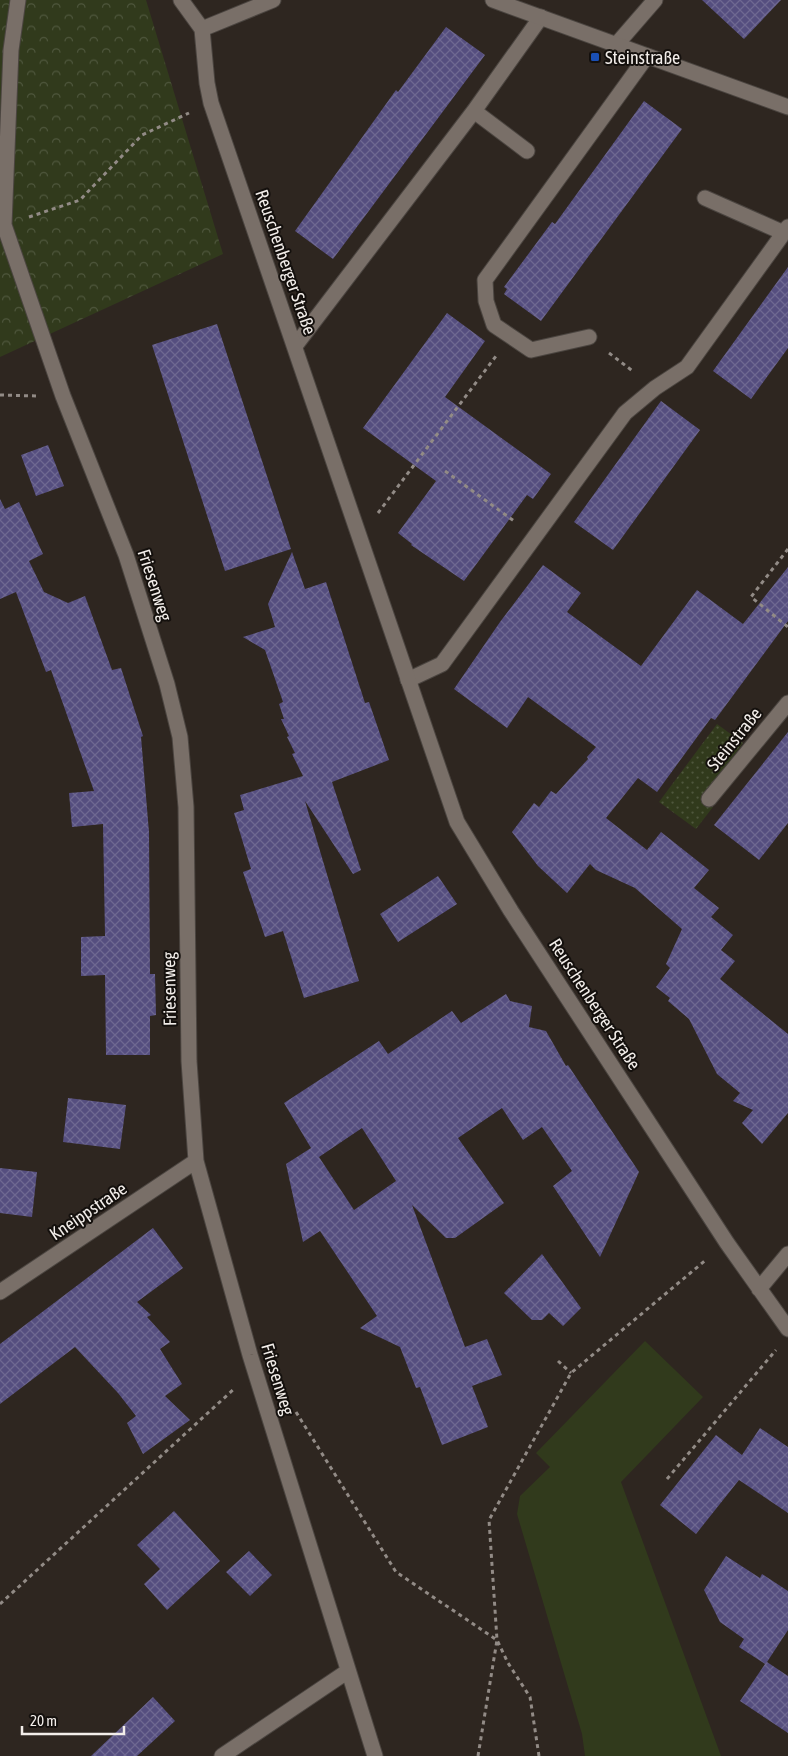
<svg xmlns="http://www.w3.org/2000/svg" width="788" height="1756" viewBox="0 0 788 1756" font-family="'Asap Condensed',sans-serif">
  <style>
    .green { fill: #313a1c }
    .forest { fill: url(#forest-crowns) }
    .park { fill: url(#park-dots) }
    .building { fill: url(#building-cross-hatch); fill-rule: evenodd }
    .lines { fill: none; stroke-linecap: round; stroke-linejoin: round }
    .service-casing { stroke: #4b4540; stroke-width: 17 }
    .minor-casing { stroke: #4b4540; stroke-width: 17 }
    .path { stroke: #928b86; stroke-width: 3; stroke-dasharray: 4 4; stroke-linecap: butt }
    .service { stroke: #796f68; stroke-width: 15 }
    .minor { stroke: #796f68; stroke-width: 15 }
    .transit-dot { fill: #1a4fb4; stroke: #14100d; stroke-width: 2 }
    .labels { text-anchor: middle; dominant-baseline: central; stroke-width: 4; stroke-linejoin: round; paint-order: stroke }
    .poi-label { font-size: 18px; fill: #f3eeea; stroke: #14100d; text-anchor: start }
    .street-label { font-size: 18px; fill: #f3eeea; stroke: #14100d }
  </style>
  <defs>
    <pattern id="forest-crowns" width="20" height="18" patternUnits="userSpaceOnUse" patternTransform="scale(1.25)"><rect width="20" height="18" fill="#313a1c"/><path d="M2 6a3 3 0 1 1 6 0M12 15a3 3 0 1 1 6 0" fill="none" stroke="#4f573d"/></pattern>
    <pattern id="park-dots" width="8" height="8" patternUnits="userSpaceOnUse" patternTransform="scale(1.25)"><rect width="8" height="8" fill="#313a1c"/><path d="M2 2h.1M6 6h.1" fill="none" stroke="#4f573d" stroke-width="1.8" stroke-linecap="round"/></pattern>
    <pattern id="building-cross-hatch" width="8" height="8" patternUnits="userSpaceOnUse" patternTransform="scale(1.25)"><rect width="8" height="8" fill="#554e7f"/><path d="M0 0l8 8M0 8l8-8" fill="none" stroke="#6e6891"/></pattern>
  </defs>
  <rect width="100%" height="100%" fill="#2e2620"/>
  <path class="green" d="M 645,1341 L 703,1397 L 621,1482 L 721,1756 L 585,1756 L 582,1734 L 517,1514 L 520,1496 L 550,1467 L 536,1453 Z"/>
  <path class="forest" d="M 0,0 L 146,0 L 223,254 L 0,357 Z"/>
  <path class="park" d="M 717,724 L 743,743 L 702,798 L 713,807 L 696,829 L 659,802 Z"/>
  <path class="building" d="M 702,0 L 781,0 L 744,39 Z
    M 446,27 L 485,55 L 333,259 L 295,231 L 396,90 L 398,92 Z
    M 644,101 L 682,129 L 541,321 L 504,294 L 507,289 L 504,287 L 552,222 L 555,224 Z
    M 788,267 L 788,348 L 751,399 L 713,371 Z
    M 447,313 L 485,341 L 445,397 L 551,474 L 533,499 L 527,495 L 464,581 L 411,545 L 412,544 L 398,533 L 436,481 L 363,428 Z
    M 217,324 L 291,549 L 225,571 L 152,345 Z
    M 661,401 L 700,430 L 613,550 L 574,522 Z
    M 48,445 L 64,486 L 36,496 L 21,455 Z
    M 0,499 L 5,509 L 19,502 L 43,554 L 29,561 L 44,592 L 68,603 L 85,596 L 112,670 L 121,668 L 143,736 L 141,737 L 149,832 L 150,974 L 155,974 L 156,1015 L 150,1016 L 150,1055 L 106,1055 L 105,975 L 81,976 L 81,937 L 105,936 L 103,824 L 72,827 L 69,793 L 94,791 L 51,670 L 46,672 L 16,592 L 0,599 Z
    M 292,552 L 305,589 L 326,582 L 365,703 L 369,702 L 389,760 L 332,782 L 361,870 L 353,874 L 305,801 L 359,981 L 304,998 L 283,931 L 265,937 L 243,872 L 251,869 L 234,813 L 244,810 L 240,795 L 303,776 L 292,754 L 295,753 L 287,737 L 289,736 L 281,719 L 284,719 L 279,704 L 283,702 L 265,650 L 243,637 L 275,627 L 268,604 Z
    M 543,565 L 581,593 L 567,612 L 641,666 L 697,590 L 743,624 L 788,567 L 788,621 L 715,720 L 711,718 L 657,792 L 638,778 L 606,818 L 647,850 L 661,832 L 709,870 L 694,888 L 719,908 L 711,917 L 733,935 L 721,950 L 735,961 L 720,979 L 788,1034 L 788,1113 L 762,1144 L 742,1123 L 753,1110 L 733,1101 L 740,1093 L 717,1074 L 689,1019 L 668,1001 L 670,998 L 656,987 L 670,968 L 666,964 L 682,929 L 635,888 L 596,870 L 590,864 L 567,893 L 538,866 L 512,832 L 534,803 L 539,807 L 551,791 L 556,794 L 588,759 L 587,757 L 596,747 L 528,697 L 507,728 L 454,689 L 500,622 Z
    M 788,732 L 788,823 L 759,860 L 714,825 Z
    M 438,876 L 457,904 L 398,942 L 380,914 Z
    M 506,994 L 510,1001 L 532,1006 L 529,1027 L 546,1031 L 566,1066 L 568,1065 L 639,1172 L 600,1257 L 553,1186 L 572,1171 L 542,1127 L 523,1140 L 502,1108 L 458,1138 L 504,1203 L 455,1238 L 446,1238 L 412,1205 L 465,1347 L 487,1339 L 502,1375 L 472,1386 L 488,1427 L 442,1445 L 420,1387 L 416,1388 L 400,1347 L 360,1328 L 377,1316 L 320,1231 L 303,1242 L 286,1164 L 311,1148 L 284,1103 L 379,1041 L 388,1054 L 452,1011 L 461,1023 ZM 362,1128 L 396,1181 L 354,1210 L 319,1157 Z
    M 68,1098 L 126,1105 L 120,1149 L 63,1142 Z
    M 0,1168 L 37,1172 L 32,1217 L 0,1213 Z
    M 153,1228 L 183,1268 L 137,1302 L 151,1315 L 147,1317 L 170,1342 L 160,1349 L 182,1384 L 165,1396 L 190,1420 L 143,1454 L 127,1423 L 136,1416 L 118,1393 L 75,1347 L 0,1404 L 0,1344 Z
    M 542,1254 L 581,1308 L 563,1326 L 549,1313 L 542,1320 L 532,1320 L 504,1293 Z
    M 760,1428 L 788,1447 L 788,1513 L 739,1480 L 696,1534 L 660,1505 L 716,1435 L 742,1455 Z
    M 174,1511 L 220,1561 L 167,1610 L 144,1584 L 160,1569 L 137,1545 Z
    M 249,1551 L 272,1575 L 250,1596 L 226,1572 Z
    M 726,1556 L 760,1578 L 762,1574 L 788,1591 L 788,1630 L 767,1662 L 788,1676 L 788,1733 L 740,1701 L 765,1664 L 739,1647 L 744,1639 L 720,1622 L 704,1590 Z
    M 153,1697 L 175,1721 L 137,1756 L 91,1756 Z"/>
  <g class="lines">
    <g class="service-casing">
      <path id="service" d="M 616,45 L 655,0
        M 474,111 L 527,151
        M 705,198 L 784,233
        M 589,337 L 531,350 L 494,325 L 486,301 L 485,280 L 647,56
        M 295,346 L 474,111 L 541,17
        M 408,680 L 442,664 L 625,413 L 655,388 L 687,367 L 788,227
        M 709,799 L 788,703"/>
    </g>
    <g class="minor-casing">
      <path id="minor" d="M 18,0 L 11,50 L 4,225 L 63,396 L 126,555 L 167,684 L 180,737 L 186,807 L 189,1061 L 196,1161 L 250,1355 L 375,1756
        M 181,0 L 202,29 L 207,83 L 211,103 L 457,822 L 511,911 L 727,1243 L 788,1329
        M 493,0 L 788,107
        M 202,29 L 273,0
        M 759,1289 L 788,1254
        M 0,1292 L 196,1161
        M 222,1756 L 348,1671"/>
    </g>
    <path class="path" d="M 29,217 L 80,200 L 142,135 L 189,113
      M 609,353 L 634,372
      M 0,395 L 37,396
      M 445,471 L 514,521
      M 378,513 L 496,356
      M 788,549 L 751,597 L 788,627
      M 558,1361 L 571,1373
      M 296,1412 L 396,1572 L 497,1640 L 478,1756
      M 667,1479 L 776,1350
      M 0,1604 L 235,1388
      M 539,1756 L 530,1697 L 508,1663 L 497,1640 L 489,1520 L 571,1373 L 707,1259"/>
    <use href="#service" class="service"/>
    <use href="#minor" class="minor"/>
  </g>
  <rect class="transit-dot" x="590" y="52" width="10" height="10" rx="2.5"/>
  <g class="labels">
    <g class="poi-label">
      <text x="605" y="57">Steinstraße</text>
    </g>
    <g class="street-label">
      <text transform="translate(286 262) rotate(71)">Reuschenberger Straße</text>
      <text transform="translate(155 585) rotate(72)">Friesenweg</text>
      <text transform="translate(734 739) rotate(-51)">Steinstraße</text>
      <text transform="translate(169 989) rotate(-91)">Friesenweg</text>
      <text transform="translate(595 1004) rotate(57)">Reuschenberger Straße</text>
      <text transform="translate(88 1211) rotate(-34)">Kneippstraße</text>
      <text transform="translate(278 1379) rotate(73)">Friesenweg</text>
    </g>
  </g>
  <path d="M22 1726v8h102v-8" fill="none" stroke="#f3eeea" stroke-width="2.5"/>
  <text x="30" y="1726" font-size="15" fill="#f3eeea" stroke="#14100d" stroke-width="4" paint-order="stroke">20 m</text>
</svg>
